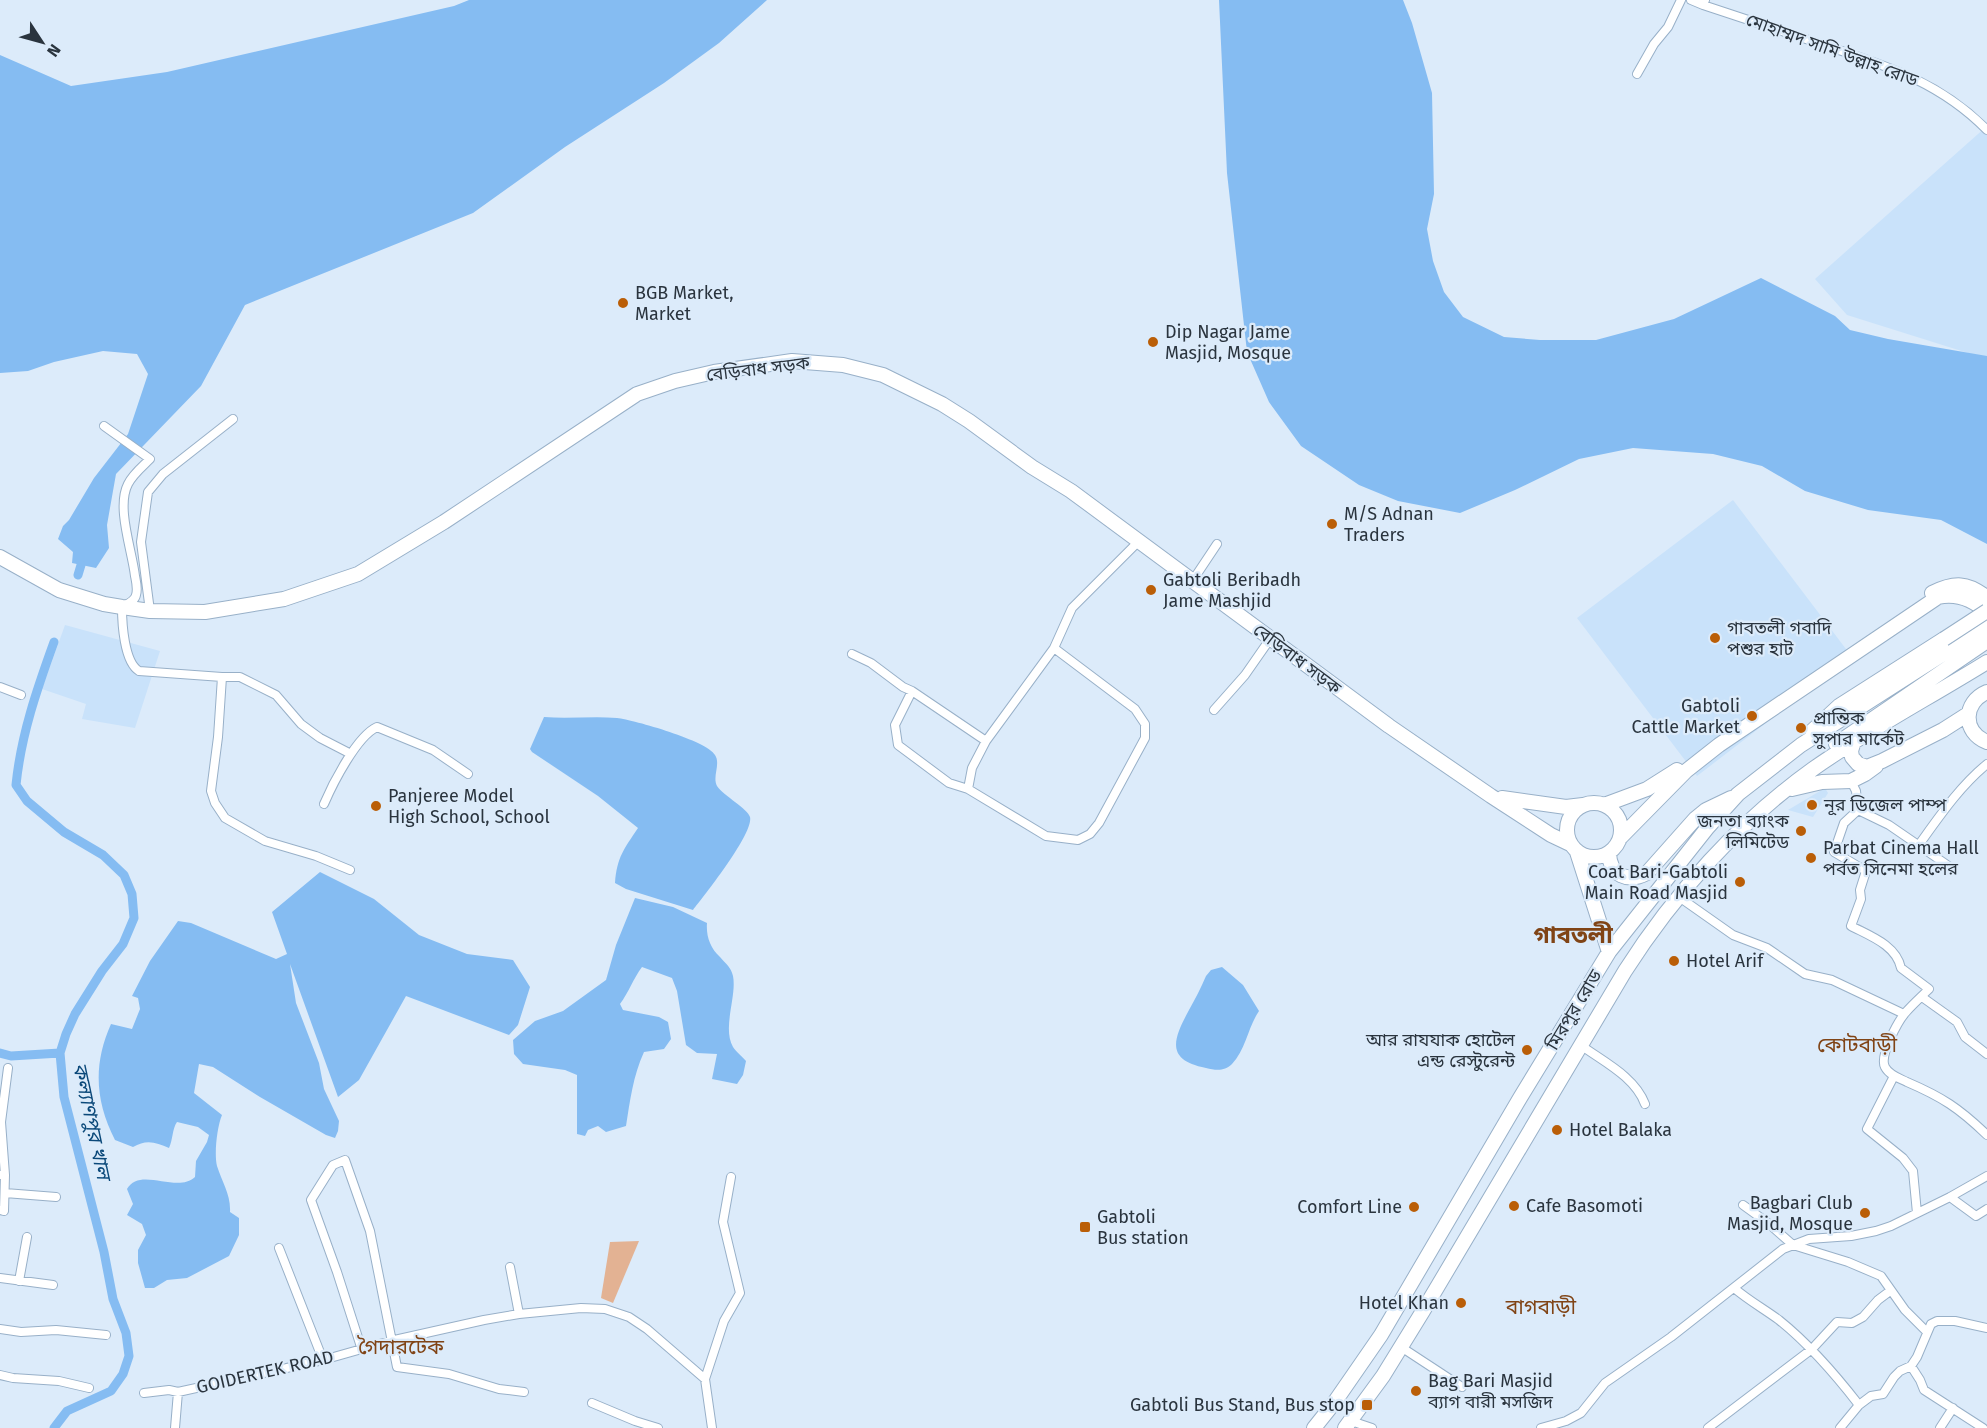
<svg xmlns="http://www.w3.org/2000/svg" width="1987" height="1428" viewBox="0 0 1987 1428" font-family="'Fira Sans','Noto Sans Bengali',sans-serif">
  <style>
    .built { fill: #c9e2fa }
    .green { fill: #e3b293 }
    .water { fill: #85bcf2 }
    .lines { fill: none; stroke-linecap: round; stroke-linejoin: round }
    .canal { stroke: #85bcf2; stroke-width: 9 }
    .street-casing { stroke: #98b0c8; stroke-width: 10 }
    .highway-casing { stroke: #98b0c8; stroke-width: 16 }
    .street { stroke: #fff; stroke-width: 8 }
    .highway { stroke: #fff; stroke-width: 14 }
    .highway-bridge-casing { stroke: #98b0c8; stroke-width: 16; stroke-linecap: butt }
    .highway-bridge { stroke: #fff; stroke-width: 14 }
    .poi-dot { fill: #ba5e07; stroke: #dcebfa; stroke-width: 2 }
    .labels { text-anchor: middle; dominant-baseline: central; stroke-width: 4.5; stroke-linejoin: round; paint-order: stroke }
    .street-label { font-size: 18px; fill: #2a343e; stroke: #dcebfa }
    .poi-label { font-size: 18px; fill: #2a343e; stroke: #dcebfa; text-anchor: start }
    .water-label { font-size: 20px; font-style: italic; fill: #0b497a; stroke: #dcebfa }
    .quarter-label { font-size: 21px; fill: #804416; stroke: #dcebfa }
    .district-label { font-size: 24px; font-weight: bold; fill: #804416; stroke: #dcebfa }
  </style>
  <rect width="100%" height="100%" fill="#dcebfa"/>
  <path class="built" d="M 1987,126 L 1987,359 L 1847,315 L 1815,279 Z
    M 1733,500 L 1852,657 L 1697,776 L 1577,618 Z
    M 65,625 L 160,651 L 135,728 L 82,719 L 86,704 L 42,689 Z
    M 1825,788 L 1828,793 L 1813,817 L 1788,810 Z"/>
  <path class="green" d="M 639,1241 L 613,1303 L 601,1298 L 610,1242 Z"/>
  <path class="water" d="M 469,0 L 767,0 L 719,43 L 664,83 L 565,147 L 473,213 L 245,305 L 201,386 L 116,474 L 107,525 L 109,548 L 96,568 L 72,563 L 73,552 L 58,539 L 63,526 L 69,520 L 94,478 L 128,434 L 148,374 L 137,354 L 103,351 L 54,362 L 28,371 L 0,373 L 0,55 L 71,86 L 167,72 L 454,6 Z
    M 1219,0 L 1403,0 L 1412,23 L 1432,93 L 1434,194 L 1427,229 L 1433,261 L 1444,292 L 1463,317 L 1504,337 L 1540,340 L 1596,340 L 1674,319 L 1761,278 L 1835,316 L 1850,330 L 1888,339 L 1987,356 L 1987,544 L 1941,520 L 1868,510 L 1805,491 L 1762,466 L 1713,454 L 1633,448 L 1579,459 L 1515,490 L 1460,513 L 1398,501 L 1359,485 L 1301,446 L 1269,402 L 1247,352 L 1227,173 Z
    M 544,717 C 568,719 593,716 617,718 C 634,720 708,741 715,755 C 721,764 712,777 717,786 C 724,796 748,809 750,817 C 754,833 704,896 693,910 L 626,889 L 615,883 C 617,857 624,849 638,828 L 598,796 L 532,752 L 530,749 Z
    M 320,872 L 374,899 L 419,935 L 467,954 L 513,960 L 530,987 L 518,1025 L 509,1035 L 406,996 L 359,1080 L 338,1097 L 290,964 L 296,1003 L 319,1063 L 324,1089 L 339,1121 L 338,1131 L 335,1138 L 326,1135 L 260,1097 L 213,1067 L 199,1064 L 194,1093 L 222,1115 C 217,1127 214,1154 217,1166 C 222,1182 231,1195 230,1212 L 239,1218 L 239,1235 L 229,1256 L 187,1278 L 167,1280 L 154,1288 L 145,1288 L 138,1263 L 138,1250 L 146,1235 L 142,1224 L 127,1215 L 133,1204 L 127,1189 C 140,1166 177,1194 195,1177 L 196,1161 L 207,1142 L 209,1135 L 198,1127 L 177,1122 C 172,1129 173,1140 169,1148 C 156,1142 146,1139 133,1147 L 115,1140 C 95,1101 93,1064 111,1024 L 132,1029 L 140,1009 L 138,998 L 132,996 L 150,961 L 178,921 L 191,923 L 276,959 L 287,954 L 272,912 Z
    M 635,898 L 673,907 L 707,923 C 706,936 710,948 720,957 C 726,964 731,967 733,976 C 737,996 722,1028 733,1047 C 736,1052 742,1056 746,1061 L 743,1075 L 737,1084 L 712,1079 L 717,1054 L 697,1053 L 686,1045 L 677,991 L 672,978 L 642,967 C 633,979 629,992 620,1004 L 623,1010 L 659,1017 L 668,1022 L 671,1039 L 664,1049 L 644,1052 C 633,1076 630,1101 626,1126 L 606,1132 L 598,1126 L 588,1130 L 585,1136 L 577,1134 L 577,1075 L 565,1070 L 523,1064 L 514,1054 L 513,1040 L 535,1021 L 563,1011 L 606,980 L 616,945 Z
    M 1222,967 L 1243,985 L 1259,1011 C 1248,1027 1246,1049 1232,1064 C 1224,1072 1215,1070 1206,1068 C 1164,1060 1174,1038 1189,1010 C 1195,999 1201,988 1206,976 L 1211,970 Z"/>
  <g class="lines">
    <path class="canal" d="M 78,575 L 81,565
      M 54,642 C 37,689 21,735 16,785 L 27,801 L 64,832 L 103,855 L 124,875 L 132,894 L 134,918 L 123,944 L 102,971 L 75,1014 L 66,1034 L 60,1053 L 64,1097 L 104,1252 L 113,1299 L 126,1333 L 129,1356 L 123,1374 L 111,1391 L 67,1411 L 54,1428
      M 0,1053 L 11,1056 L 60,1053"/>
    <g class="street-casing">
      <path id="street" d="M 1691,0 L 1703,5
        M 1705,0 L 1703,5 C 1742,18 1782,31 1821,44 C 1884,65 1939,81 1987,130
        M 1637,74 L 1654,44 L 1668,27 L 1681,0
        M 104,426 L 150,459 C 142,467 133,474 128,484 C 116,507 132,550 135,576 C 136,581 138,589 136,595 C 135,601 127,604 122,607 C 122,623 124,662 139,671 L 222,677 L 218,737 L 211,791 L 215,803 L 225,818 L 265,841 L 316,856 L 350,870
        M 1193,580 L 1217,544
        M 150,611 L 141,542 L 148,492 L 163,474 L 233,419
        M 852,654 L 871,663 L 903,687 L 912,691 L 986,741
        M 222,677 L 240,677 L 276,695 L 301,724 L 320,738 L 351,754
        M 0,687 L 21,695
        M 912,691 L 895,725 L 898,745 L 949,783 L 968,789 L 1046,836 L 1078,840 L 1090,834 L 1099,823 L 1145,738 L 1145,724 L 1135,709 L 1054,648
        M 1214,710 L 1245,675 L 1270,639
        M 1851,781 L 1856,791 L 1858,810 L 1844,823 L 1834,852 L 1866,871 L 1860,890 L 1861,899 L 1851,926 C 1870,936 1896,945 1901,968 L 1929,989 C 1921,997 1913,1004 1906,1012 C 1898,1021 1879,1056 1885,1067 C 1889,1075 1899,1078 1907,1082 C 1942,1097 1959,1108 1987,1135
        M 968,789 L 972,768 L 986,741 L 1054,648 L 1072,608 L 1139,541
        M 324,804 C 333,783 357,736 377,727 L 433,750 L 468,774
        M 1858,810 L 1889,825 L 1953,869
        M 1918,846 C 1939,817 1959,787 1987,764
        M 1679,897 L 1733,935 L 1767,948 L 1805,974 L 1832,980 L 1904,1014
        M 1922,997 L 1957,1022 L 1965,1037 L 1987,1054
        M 1582,1046 C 1604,1062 1635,1077 1645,1104
        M 1894,1076 L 1867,1129 L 1903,1158 L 1913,1171 L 1917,1213
        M 0,1175 L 5,1175 L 1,1122 L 8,1068
        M 5,1193 L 56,1197
        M 1950,1197 L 1976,1216 L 1987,1209
        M 1743,1205 L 1768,1223 L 1793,1245 L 1848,1262 L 1881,1276 L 1905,1310 L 1926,1331
        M 0,1210 L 4,1211 L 5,1175
        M 279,1248 L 323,1360
        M 510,1267 L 519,1314
        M 0,1278 L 53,1285
        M 19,1281 L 27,1237
        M 1734,1288 C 1748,1300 1764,1309 1779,1320 C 1809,1344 1835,1374 1859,1405 L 1871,1396 L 1883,1394 L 1894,1377 L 1900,1371 L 1911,1366 L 1917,1357 L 1931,1324 L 1937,1321 L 1955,1321 L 1987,1328
        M 0,1329 L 21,1332 L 56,1330 L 106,1335
        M 1401,1347 L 1462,1387
        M 362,1350 L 337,1272 L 311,1200 L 333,1165 L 345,1160 L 370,1231 L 397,1367 L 449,1374 L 499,1389 L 524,1392
        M 1911,1366 L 1920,1380 L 1924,1390 L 1983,1428
        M 0,1375 L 13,1378 L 59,1381 L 89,1388
        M 705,1379 L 724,1321 L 740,1293 L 723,1222 L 731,1177
        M 144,1393 L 169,1390 L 178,1392 L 323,1360 L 390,1341 L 484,1320 L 519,1314 L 581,1308 L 605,1309 L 629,1317 L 647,1329 L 705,1379 L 712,1428
        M 592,1403 L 635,1421 L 658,1428
        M 1351,1421 L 1372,1428
        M 175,1428 L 178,1392
        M 1541,1428 L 1566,1421 L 1581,1413 L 1605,1383 L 1671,1337 L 1783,1249 L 1809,1239 L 1851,1236 L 1876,1231 L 1891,1226 L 1950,1197 L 1987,1176
        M 1708,1428 L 1812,1349 L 1837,1322 L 1852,1323 L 1863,1317 L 1878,1300 L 1890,1291
        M 1840,1428 L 1859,1405
        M 1940,1428 L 1953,1408"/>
    </g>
    <g class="highway-casing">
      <path id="highway" d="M 0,557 L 59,590 L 104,604 L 122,607 L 150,611 L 205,612 L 284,599 L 358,574 L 444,522 L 637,394 L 675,381 L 714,372 L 792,361 L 843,365 L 883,375 L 942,404 L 969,421 L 1032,467 L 1071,491 L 1389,726 L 1491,796 L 1551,835 L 1570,844
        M 1932,593 C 1954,582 1968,582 1987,598
        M 1987,692 C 1963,702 1962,732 1987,742
        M 1812,731 L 1839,706 L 1944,639
        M 1855,738 L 1851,751 L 1852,757 L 1858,764 L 1867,767 L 1882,761 L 1943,730 L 1968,714
        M 1836,744 L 1987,641
        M 1792,789 L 1822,782 L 1851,781 L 1865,774 L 1876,766
        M 1502,798 L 1566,807 L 1583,805
        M1567 830a27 27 0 1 1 54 0a27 27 0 1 1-54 0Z
        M 1604,805 L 1647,789 L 1677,770
        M 1620,838 L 1686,771 L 1719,745 L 1938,597 C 1957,593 1973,599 1987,613
        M 1577,852 L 1609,952
        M 1609,853 C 1610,876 1628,883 1647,873 L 1695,819 L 1706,810 L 1731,798
        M 1314,1428 L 1334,1403 L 1381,1335 L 1520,1098 L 1609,952 L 1708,827 L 1738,794 L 1801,745 L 1987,626
        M 1345,1428 L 1383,1376 L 1423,1311 L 1625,971 C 1674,894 1739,822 1813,769 C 1868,730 1929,698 1987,662"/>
    </g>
    <use href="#street" class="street"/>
    <use href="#highway" class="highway"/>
    <g class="highway-bridge-casing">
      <path id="highway-bridge" d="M 1944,639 L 1987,611"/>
    </g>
    <use href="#highway-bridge" class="highway-bridge"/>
  </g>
  <g class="poi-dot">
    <circle cx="623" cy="303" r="6"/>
    <circle cx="1153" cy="342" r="6"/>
    <circle cx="1332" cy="524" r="6"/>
    <circle cx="1151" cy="590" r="6"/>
    <circle cx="1715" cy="638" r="6"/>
    <circle cx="1752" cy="716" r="6"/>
    <circle cx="1801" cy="728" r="6"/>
    <circle cx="1812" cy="805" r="6"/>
    <circle cx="376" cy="806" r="6"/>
    <circle cx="1801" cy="831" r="6"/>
    <circle cx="1811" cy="858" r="6"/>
    <circle cx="1740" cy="882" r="6"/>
    <circle cx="1674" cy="961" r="6"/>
    <circle cx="1527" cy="1050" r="6"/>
    <circle cx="1557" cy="1130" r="6"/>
    <circle cx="1514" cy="1206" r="6"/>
    <circle cx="1414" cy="1207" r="6"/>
    <circle cx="1865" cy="1213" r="6"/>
    <rect x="1079" y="1221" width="12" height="12" rx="3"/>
    <circle cx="1461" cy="1303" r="6"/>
    <circle cx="1416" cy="1391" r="6"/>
    <rect x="1361" y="1399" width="12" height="12" rx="3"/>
  </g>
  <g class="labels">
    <g class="street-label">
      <text transform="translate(1832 50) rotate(20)">মোহাম্মদ সামি উল্লাহ রোড</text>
      <text transform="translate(758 369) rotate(-7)">বেড়িবাধ সড়ক</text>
      <text transform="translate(1297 659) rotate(37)">বেড়িবাধ সড়ক</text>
      <text transform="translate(1574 1010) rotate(-59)">মিরপুর রোড</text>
      <text transform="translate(265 1372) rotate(-13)">GOIDERTEK ROAD</text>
    </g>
    <g class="poi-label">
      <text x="635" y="293">BGB Market,<tspan x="635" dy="21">Market</tspan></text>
      <text x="1165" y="332">Dip Nagar Jame<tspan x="1165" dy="21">Masjid, Mosque</tspan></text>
      <text x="1344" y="514">M/S Adnan<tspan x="1344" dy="21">Traders</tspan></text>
      <text x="1163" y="580">Gabtoli Beribadh<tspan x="1163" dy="21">Jame Mashjid</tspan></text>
      <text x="1727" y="628">গাবতলী গবাদি<tspan x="1727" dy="21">পশুর হাট</tspan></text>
      <text x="1740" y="706" text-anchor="end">Gabtoli<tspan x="1740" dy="21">Cattle Market</tspan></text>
      <text x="1813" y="718">প্রান্তিক<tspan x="1813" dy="21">সুপার মার্কেট</tspan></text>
      <text x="388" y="796">Panjeree Model<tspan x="388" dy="21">High School, School</tspan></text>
      <text x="1824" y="805">নূর ডিজেল পাম্প</text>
      <text x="1789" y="821" text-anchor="end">জনতা ব্যাংক<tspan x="1789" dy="21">লিমিটেড</tspan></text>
      <text x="1823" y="848">Parbat Cinema Hall<tspan x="1823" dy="21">পর্বত সিনেমা হলের</tspan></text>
      <text x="1728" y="872" text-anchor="end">Coat Bari-Gabtoli<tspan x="1728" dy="21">Main Road Masjid</tspan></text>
      <text x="1686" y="961">Hotel Arif</text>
      <text x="1515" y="1040" text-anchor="end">আর রাযযাক হোটেল<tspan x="1515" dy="21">এন্ড রেস্টুরেন্ট</tspan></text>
      <text x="1569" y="1130">Hotel Balaka</text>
      <text x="1853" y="1203" text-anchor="end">Bagbari Club<tspan x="1853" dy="21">Masjid, Mosque</tspan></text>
      <text x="1526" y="1206">Cafe Basomoti</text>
      <text x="1402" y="1207" text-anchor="end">Comfort Line</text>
      <text x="1097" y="1217">Gabtoli<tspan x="1097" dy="21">Bus station</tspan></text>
      <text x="1449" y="1303" text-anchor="end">Hotel Khan</text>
      <text x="1428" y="1381">Bag Bari Masjid<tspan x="1428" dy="21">ব্যাগ বারী মসজিদ</tspan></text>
      <text x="1355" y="1405" text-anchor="end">Gabtoli Bus Stand, Bus stop</text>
    </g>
    <g class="water-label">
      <text transform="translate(92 1121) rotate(78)">কল্যাণপুর খাল</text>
    </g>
    <g class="quarter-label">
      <text x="1857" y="1045">কোটবাড়ী</text>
      <text x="1541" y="1307">বাগবাড়ী</text>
      <text x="401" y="1347">গৈদারটেক</text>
    </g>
    <g class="district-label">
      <text x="1573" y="935">গাবতলী</text>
    </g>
  </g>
  <g transform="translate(42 42) rotate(126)" stroke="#dcebfa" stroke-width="4.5" paint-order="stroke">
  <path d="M0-4.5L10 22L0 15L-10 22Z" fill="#2a343e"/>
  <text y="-9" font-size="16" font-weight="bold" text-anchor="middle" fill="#2a343e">N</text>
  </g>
</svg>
